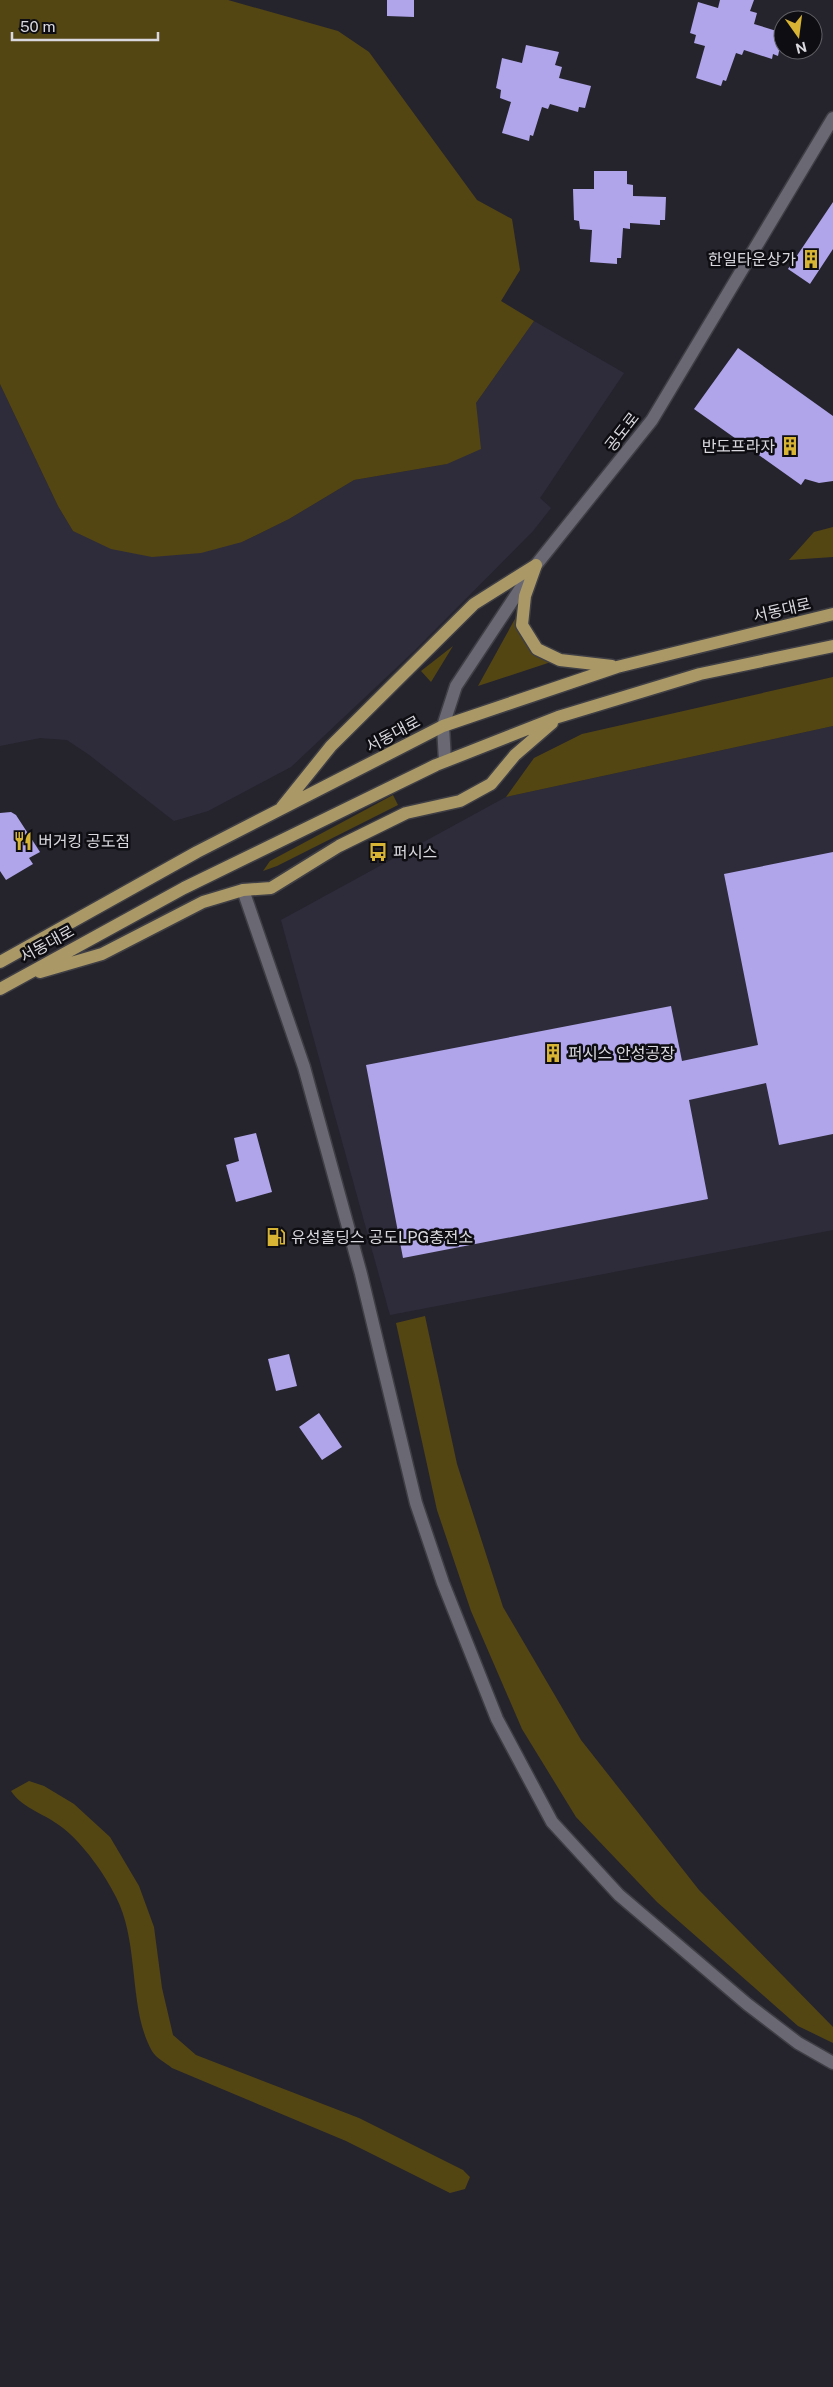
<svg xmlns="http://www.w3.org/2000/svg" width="833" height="2387" viewBox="0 0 833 2387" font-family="'Public Sans','Noto Sans KR',sans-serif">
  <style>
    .built { fill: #2e2c3a }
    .green { fill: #544613 }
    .building { fill: #b0a4ea }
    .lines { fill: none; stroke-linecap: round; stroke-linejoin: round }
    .street-casing { stroke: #3f3e45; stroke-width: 15 }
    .primary-casing { stroke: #3f3e45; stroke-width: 15 }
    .street { stroke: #696873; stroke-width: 12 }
    .primary { stroke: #a96; stroke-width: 12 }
    .labels { text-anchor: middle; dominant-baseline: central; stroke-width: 5; stroke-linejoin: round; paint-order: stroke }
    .poi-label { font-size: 16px; fill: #d9d8de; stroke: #0e0e12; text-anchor: start }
    .street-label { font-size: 16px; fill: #d9d8de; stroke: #0e0e12 }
  </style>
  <rect width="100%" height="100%" fill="#25242d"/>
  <path class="built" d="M 534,321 L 624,373 L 540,498 L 551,508 L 533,531 L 414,651 L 291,767 L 208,811 L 174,821 L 88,754 L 67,740 L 40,738 L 0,746 L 0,384 L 58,506 L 73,531 L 242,542 L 289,519 L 354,480 L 447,464 L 476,403 Z
    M 833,726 L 833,1230 L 390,1315 L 281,920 L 506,797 Z"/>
  <path class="green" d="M 0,0 L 228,0 L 338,31 L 369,52 L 477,200 L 512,219 L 520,270 L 501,301 L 534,321 L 476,403 L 481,449 L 447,464 L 354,480 L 289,519 L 242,542 L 201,553 L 152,557 L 111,549 L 73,531 L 58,506 L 0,384 Z
    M 833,527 L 833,557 L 789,560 L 814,532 Z
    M 516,617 L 522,637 L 557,660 L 478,686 Z
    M 453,646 L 431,682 L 421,671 Z
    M 833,677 L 833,726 L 506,797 L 534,758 L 582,734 Z
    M 393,795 L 398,805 L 277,866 L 263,871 L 270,861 Z
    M 425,1316 L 457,1464 L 503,1607 L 581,1740 L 699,1890 L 833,2027 L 833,2043 L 798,2026 L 657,1902 L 576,1817 L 522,1729 L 471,1611 L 437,1510 L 396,1323 Z
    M 29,1781 L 44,1786 L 74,1804 L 110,1837 L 139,1886 L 154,1927 L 162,1988 L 173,2035 L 196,2055 L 359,2118 L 463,2170 L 470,2177 L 465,2189 L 450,2193 L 346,2141 L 172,2068 C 166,2063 156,2058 152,2051 C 128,2009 140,1943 116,1897 C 104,1873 84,1845 63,1828 C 46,1814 23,1809 11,1791 Z"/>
  <path class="building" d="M 387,0 L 414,0 L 414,17 L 387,16 Z
    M 720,0 L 754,0 L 750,11 L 757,13 L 754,24 L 783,33 L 778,56 L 773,54 L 772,59 L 744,50 L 742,55 L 736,53 L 726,81 L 723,80 L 721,86 L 696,78 L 705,46 L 694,43 L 696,35 L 690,33 L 698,2 L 718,8 Z
    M 526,45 L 559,52 L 555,65 L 562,67 L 559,78 L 591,86 L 585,108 L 579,107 L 578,112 L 550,104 L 548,109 L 542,107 L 533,136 L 530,135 L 529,141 L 502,133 L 511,102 L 500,98 L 501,90 L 496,88 L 502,58 L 522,63 Z
    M 594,171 L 627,171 L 627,184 L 633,185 L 633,196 L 666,197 L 665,220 L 660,220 L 660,225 L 630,223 L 630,229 L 623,228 L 621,258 L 617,258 L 617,264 L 590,262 L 592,230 L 580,229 L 579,221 L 574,220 L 573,189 L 594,189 Z
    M 833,202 L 833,249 L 810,284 L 788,269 Z
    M 738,348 L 833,416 L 833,481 L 819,483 L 805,479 L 801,485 L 694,409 Z
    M 11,812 L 16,815 L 40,852 L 29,858 L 33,864 L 6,880 L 0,871 L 0,813 Z
    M 833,852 L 833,1134 L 779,1145 L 766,1083 L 689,1100 L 708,1199 L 403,1258 L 366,1065 L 671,1006 L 682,1061 L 758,1045 L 724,874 Z
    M 256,1133 L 272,1192 L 236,1202 L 226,1165 L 239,1161 L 234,1138 Z
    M 289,1354 L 297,1386 L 276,1391 L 268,1359 Z
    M 319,1413 L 342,1447 L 322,1460 L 299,1427 Z"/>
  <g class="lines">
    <g class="street-casing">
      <path id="street" d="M 445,761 L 443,726 L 456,686 L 536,565 L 652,420 L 833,118
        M 243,890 L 304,1067 L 361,1274 L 416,1503 L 443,1583 L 497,1719 L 552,1822 L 619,1895 L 747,2004 L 798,2043 L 833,2063"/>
    </g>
    <g class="primary-casing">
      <path id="primary" d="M 536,565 L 525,596 L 522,625 L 537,649 L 560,660 L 612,666
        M 282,807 L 331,746 L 474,604 L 536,565
        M 0,962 L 197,852 L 443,726 L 617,667 L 833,614
        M 40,972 L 102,954 L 203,902 L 243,890 L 271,888 L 339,846 L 406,813 L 460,801 L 491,784 L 515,755 L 552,723
        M 0,989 L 184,888 L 436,765 L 558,717 L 700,674 L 833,646"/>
    </g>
    <use href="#street" class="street"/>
    <use href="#primary" class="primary"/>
  </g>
  <defs>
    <g id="building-bare" transform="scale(1.5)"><path d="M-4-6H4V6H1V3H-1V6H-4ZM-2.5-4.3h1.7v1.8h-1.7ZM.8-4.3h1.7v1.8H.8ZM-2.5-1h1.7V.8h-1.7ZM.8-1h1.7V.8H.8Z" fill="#d7b434" stroke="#0e0e12" stroke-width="2.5" paint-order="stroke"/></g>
    <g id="restaurant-bare" transform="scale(1.5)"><path d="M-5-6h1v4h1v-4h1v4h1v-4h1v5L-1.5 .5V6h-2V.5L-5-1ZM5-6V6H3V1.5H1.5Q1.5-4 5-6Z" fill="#d7b434" stroke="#0e0e12" stroke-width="2.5" paint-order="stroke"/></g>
    <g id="bus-bare" transform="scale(1.5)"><path d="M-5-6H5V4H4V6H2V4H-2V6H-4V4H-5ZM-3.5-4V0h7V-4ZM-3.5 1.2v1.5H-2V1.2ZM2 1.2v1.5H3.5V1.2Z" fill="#d7b434" stroke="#0e0e12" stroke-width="2.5" paint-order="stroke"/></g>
    <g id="fuel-bare" transform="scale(1.5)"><path d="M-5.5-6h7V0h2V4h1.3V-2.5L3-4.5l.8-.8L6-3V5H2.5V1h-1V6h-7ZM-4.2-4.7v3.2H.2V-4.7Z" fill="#d7b434" stroke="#0e0e12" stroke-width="2.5" paint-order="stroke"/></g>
  </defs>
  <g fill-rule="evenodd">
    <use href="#building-bare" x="811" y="259"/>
    <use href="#building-bare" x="790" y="446"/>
    <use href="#restaurant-bare" x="23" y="841"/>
    <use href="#bus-bare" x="378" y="852"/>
    <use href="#building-bare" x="553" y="1053"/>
    <use href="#fuel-bare" x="276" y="1237"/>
  </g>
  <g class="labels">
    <g class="poi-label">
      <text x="796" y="259" text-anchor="end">한일타운상가</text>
      <text x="775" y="446" text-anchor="end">반도프라자</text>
      <text x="38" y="841">버거킹 공도점</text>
      <text x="393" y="852">퍼시스</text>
      <text x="568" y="1053">퍼시스 안성공장</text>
      <text x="291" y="1237">유성홀딩스 공도LPG충전소</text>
    </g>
    <g class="street-label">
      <text transform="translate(622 432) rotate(-52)">공도로</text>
      <text transform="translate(782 610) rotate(-13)">서동대로</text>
      <text transform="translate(393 734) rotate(-28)">서동대로</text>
      <text transform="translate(47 944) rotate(-29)">서동대로</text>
    </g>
  </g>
  <g transform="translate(798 35) rotate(166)"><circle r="24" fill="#0e0e12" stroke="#5f5f64"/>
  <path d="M0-4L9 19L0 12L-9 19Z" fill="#d7b434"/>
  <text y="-8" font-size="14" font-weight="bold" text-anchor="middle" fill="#d9d8de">N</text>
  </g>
  <path d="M12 32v8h146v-8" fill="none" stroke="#d9d8de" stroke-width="2.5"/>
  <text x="20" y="32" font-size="15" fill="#d9d8de" stroke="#0e0e12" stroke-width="4" paint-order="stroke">50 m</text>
</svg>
